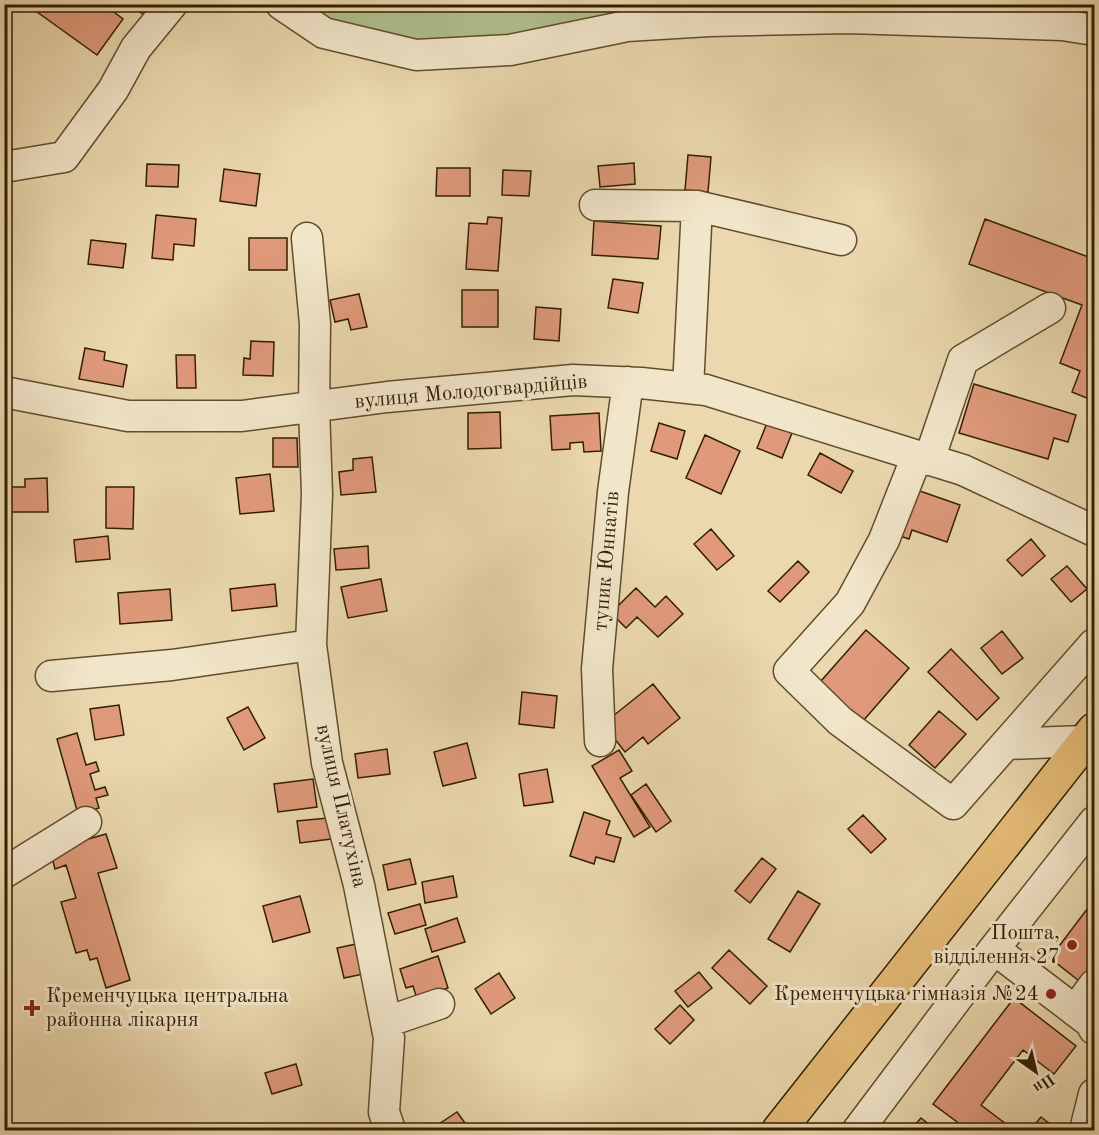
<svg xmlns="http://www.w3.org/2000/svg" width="1099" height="1135" viewBox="0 0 1099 1135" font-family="'Old Standard TT',serif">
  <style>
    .green { fill: #b1c08f; stroke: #727048; stroke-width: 1.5 }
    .building { fill: #e09a7b; stroke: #321f01; stroke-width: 1.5 }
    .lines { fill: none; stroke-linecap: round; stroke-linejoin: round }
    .minor-casing { stroke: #604d2c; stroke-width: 33 }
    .highway-casing { stroke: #321f01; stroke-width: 36 }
    .minor { stroke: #f2e6ca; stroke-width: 30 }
    .highway { stroke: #e6bc77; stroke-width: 33 }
    .poi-dot { fill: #8f2418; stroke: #f2e6ca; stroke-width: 2 }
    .labels { text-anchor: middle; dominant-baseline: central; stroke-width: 6; stroke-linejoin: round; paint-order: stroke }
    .street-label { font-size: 21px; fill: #321f01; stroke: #f2e6ca }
    .poi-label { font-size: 21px; fill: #321f01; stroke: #f2e6ca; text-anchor: end }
  </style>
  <rect width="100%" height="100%" fill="#ebd8ae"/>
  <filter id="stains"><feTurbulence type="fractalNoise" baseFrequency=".00333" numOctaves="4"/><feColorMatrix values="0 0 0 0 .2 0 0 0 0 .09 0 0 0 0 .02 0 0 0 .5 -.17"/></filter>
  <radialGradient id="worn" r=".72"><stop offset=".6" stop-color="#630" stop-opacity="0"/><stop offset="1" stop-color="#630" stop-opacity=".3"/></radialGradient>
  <path class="green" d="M 298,5 L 808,5 L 537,37 L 420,45 L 364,35 Z"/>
  <path class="building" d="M 26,4 L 103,4 L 123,19 L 97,55 Z
    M 135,4 L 160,4 L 150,19 L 133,7 Z
    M 688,155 L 711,157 L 708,192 L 685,190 Z
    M 634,163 L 635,184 L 600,187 L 598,166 Z
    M 147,164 L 179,165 L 178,187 L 146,186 Z
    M 437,168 L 470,168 L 470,196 L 436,196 Z
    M 224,169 L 260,174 L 256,206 L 220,201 Z
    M 503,170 L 531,171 L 529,196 L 502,195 Z
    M 156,215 L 196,219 L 194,246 L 174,244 L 173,260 L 152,258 Z
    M 488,217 L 502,218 L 498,271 L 466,269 L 469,223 L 487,224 Z
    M 985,219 L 1094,259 L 1094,401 L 1072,392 L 1080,371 L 1060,363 L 1082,305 L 969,264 Z
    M 594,221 L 661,226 L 658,259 L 592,255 Z
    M 249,238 L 287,238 L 287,270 L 249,270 Z
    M 91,240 L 126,244 L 123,268 L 88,264 Z
    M 613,279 L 643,283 L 638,313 L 608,308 Z
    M 462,290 L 498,290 L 498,327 L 462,327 Z
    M 359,294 L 367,327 L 351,330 L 348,319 L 335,322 L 330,300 Z
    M 536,307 L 561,309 L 559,341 L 534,339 Z
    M 251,341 L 274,342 L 273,376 L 243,375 L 244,358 L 250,359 Z
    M 85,348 L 105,352 L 104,360 L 127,365 L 123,387 L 79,379 Z
    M 176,355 L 195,355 L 196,388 L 177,388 Z
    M 974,384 L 1076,415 L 1068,442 L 1054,438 L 1048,459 L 959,433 Z
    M 500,412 L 501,448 L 468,449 L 468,413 Z
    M 599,413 L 601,451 L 584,452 L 583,442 L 570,443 L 570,449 L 552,450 L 550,416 Z
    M 659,423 L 685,431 L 677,459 L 651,451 Z
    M 767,423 L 792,433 L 782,458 L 757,448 Z
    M 705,435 L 740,451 L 721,494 L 686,478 Z
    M 273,438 L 297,438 L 298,467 L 273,467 Z
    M 820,453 L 853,471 L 841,493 L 808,475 Z
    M 372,457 L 376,492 L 341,495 L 339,472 L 353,470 L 353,459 Z
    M 270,474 L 274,511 L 240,514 L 236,478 Z
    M 47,478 L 48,512 L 11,512 L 10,487 L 25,487 L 25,479 Z
    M 106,487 L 134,487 L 133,529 L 106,528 Z
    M 917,490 L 960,505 L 947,542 L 912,530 L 909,539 L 900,536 Z
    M 711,529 L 734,556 L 717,570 L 694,544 Z
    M 108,536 L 110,559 L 76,562 L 74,540 Z
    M 1031,539 L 1045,556 L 1022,576 L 1007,560 Z
    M 368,546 L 369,568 L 336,570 L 334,549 Z
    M 798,561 L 809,572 L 780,602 L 768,591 Z
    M 1067,566 L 1087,589 L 1071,602 L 1051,579 Z
    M 381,579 L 387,611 L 348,618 L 341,587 Z
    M 275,584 L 277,606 L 232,611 L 230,589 Z
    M 636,588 L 655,607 L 666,596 L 683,614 L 658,637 L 637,617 L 626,628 L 611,613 Z
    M 170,589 L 172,620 L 120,624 L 118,593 Z
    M 866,630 L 909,668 L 857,728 L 813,690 Z
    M 1002,631 L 1023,658 L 1002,674 L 981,648 Z
    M 951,649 L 999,698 L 977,720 L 928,672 Z
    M 653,684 L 680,718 L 648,744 L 643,737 L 625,752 L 603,724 Z
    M 522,692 L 557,696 L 554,728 L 519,724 Z
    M 119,705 L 124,735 L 95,740 L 90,709 Z
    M 248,707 L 265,738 L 244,750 L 227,718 Z
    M 939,711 L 966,734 L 935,768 L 909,745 Z
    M 77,733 L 86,765 L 96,762 L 99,771 L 90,774 L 95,790 L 105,787 L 108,795 L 96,798 L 99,808 L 78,814 L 57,739 Z
    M 467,743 L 476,778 L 443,786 L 434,752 Z
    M 387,749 L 390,774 L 358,778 L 355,754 Z
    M 619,750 L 632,771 L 620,778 L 650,827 L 634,837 L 592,766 Z
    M 547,769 L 553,802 L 524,806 L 519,774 Z
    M 313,779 L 317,807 L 278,812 L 274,784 Z
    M 646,784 L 671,821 L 656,832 L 631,795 Z
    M 584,812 L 610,821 L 606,834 L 621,838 L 614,862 L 596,857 L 594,864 L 570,856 Z
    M 863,815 L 886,839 L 871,853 L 848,829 Z
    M 328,818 L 331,839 L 300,843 L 297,821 Z
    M 106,834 L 117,868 L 98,873 L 130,980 L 106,988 L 97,958 L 90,960 L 87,950 L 76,953 L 61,902 L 76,898 L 66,865 L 55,869 L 51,854 L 64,846 Z
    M 762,858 L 776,869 L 750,903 L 735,891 Z
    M 410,859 L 416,884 L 388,890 L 383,865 Z
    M 453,876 L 457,897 L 425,903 L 422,882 Z
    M 798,891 L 820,904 L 790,952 L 768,939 Z
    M 300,896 L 310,932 L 273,942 L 263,906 Z
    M 1094,900 L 1094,970 L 1083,984 L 1050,958 Z
    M 420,904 L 426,925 L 395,934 L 388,913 Z
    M 457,918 L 465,942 L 432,952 L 425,929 Z
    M 361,943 L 368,973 L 344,978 L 337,948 Z
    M 729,950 L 767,986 L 750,1004 L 712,968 Z
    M 438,956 L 448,988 L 417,999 L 413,986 L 406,988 L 400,969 Z
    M 699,972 L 712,988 L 688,1007 L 675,991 Z
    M 499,973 L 515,998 L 491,1014 L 475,989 Z
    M 1014,998 L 1076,1046 L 1054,1074 L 1023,1050 L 981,1105 L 1014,1130 L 968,1130 L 933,1104 Z
    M 680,1005 L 694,1020 L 670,1044 L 655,1029 Z
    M 296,1064 L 302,1085 L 272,1094 L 265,1073 Z
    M 457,1112 L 470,1130 L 430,1130 Z
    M 1041,1117 L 1058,1130 L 1030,1130 Z
    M 921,1118 L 936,1130 L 910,1130 Z"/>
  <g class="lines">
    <g class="minor-casing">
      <path id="minor" d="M 281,4 L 324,33 L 416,55 L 510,50 L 627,26 L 709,21 L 849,18 L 1062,25 L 1094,30
        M 4,167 L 64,157 L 113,90 L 136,48 L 172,4
        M 595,205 L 697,206 L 688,388
        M 697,206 L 841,240
        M 307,238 L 315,324 L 314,407 L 317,494 L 311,645 L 327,763 L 359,885 L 389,1038 L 384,1112 L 390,1130
        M 4,392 L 128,416 L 242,416 L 387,397 L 573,380 L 641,383 L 706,390 L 963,470 L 1094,531
        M 917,456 L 884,540 L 850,603 L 789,671 L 840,721 L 953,804 L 1094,644
        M 929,460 L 963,360 L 1050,308
        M 51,676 L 172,665 L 311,645
        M 600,741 L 597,669 L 613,492 L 628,382
        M 1006,744 L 1085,741
        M 4,873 L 86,822
        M 994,949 L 1090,1022 L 1094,1029
        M 1075,1011 L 1094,985
        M 386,1022 L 439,1004
        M 858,1130 L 994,949 L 1094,822
        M 1085,1130 L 1094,1094"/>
    </g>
    <g class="highway-casing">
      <path id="highway" d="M 779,1130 L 1094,730"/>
    </g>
    <use href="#minor" class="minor"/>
    <use href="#highway" class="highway"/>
  </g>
  <g class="poi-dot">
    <circle cx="1072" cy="945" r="6"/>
    <circle cx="1051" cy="994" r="6"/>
    <path d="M29 999h6v6h6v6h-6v6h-6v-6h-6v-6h6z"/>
  </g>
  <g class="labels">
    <g class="street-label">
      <text transform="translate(471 392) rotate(-5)">вулиця Молодогвардійців</text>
      <text transform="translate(607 561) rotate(-85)">тупик Юннатів</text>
      <text transform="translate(341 806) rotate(77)">вулиця Платухіна</text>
    </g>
    <g class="poi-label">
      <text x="1060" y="933">Пошта,<tspan x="1060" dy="24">відділення 27</tspan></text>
      <text x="1039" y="994">Кременчуцька гімназія №24</text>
      <text x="46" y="996" text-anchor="start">Кременчуцька центральна<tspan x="46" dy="24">районна лікарня</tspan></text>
    </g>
  </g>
  <rect width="1099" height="1135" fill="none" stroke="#ebd8ae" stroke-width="24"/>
  <rect x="6" y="6" width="1087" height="1123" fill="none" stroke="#321f01" stroke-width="3"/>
  <rect x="12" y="12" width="1075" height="1111" fill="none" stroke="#321f01" stroke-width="1.5"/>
  <g transform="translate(1036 1072) rotate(146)" stroke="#f2e6ca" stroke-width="4.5" paint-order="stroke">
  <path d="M0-4.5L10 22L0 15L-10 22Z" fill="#321f01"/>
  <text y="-9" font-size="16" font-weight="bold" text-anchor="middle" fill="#321f01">Пн</text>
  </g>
  <rect width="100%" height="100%" filter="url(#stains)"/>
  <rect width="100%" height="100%" fill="url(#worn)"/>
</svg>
